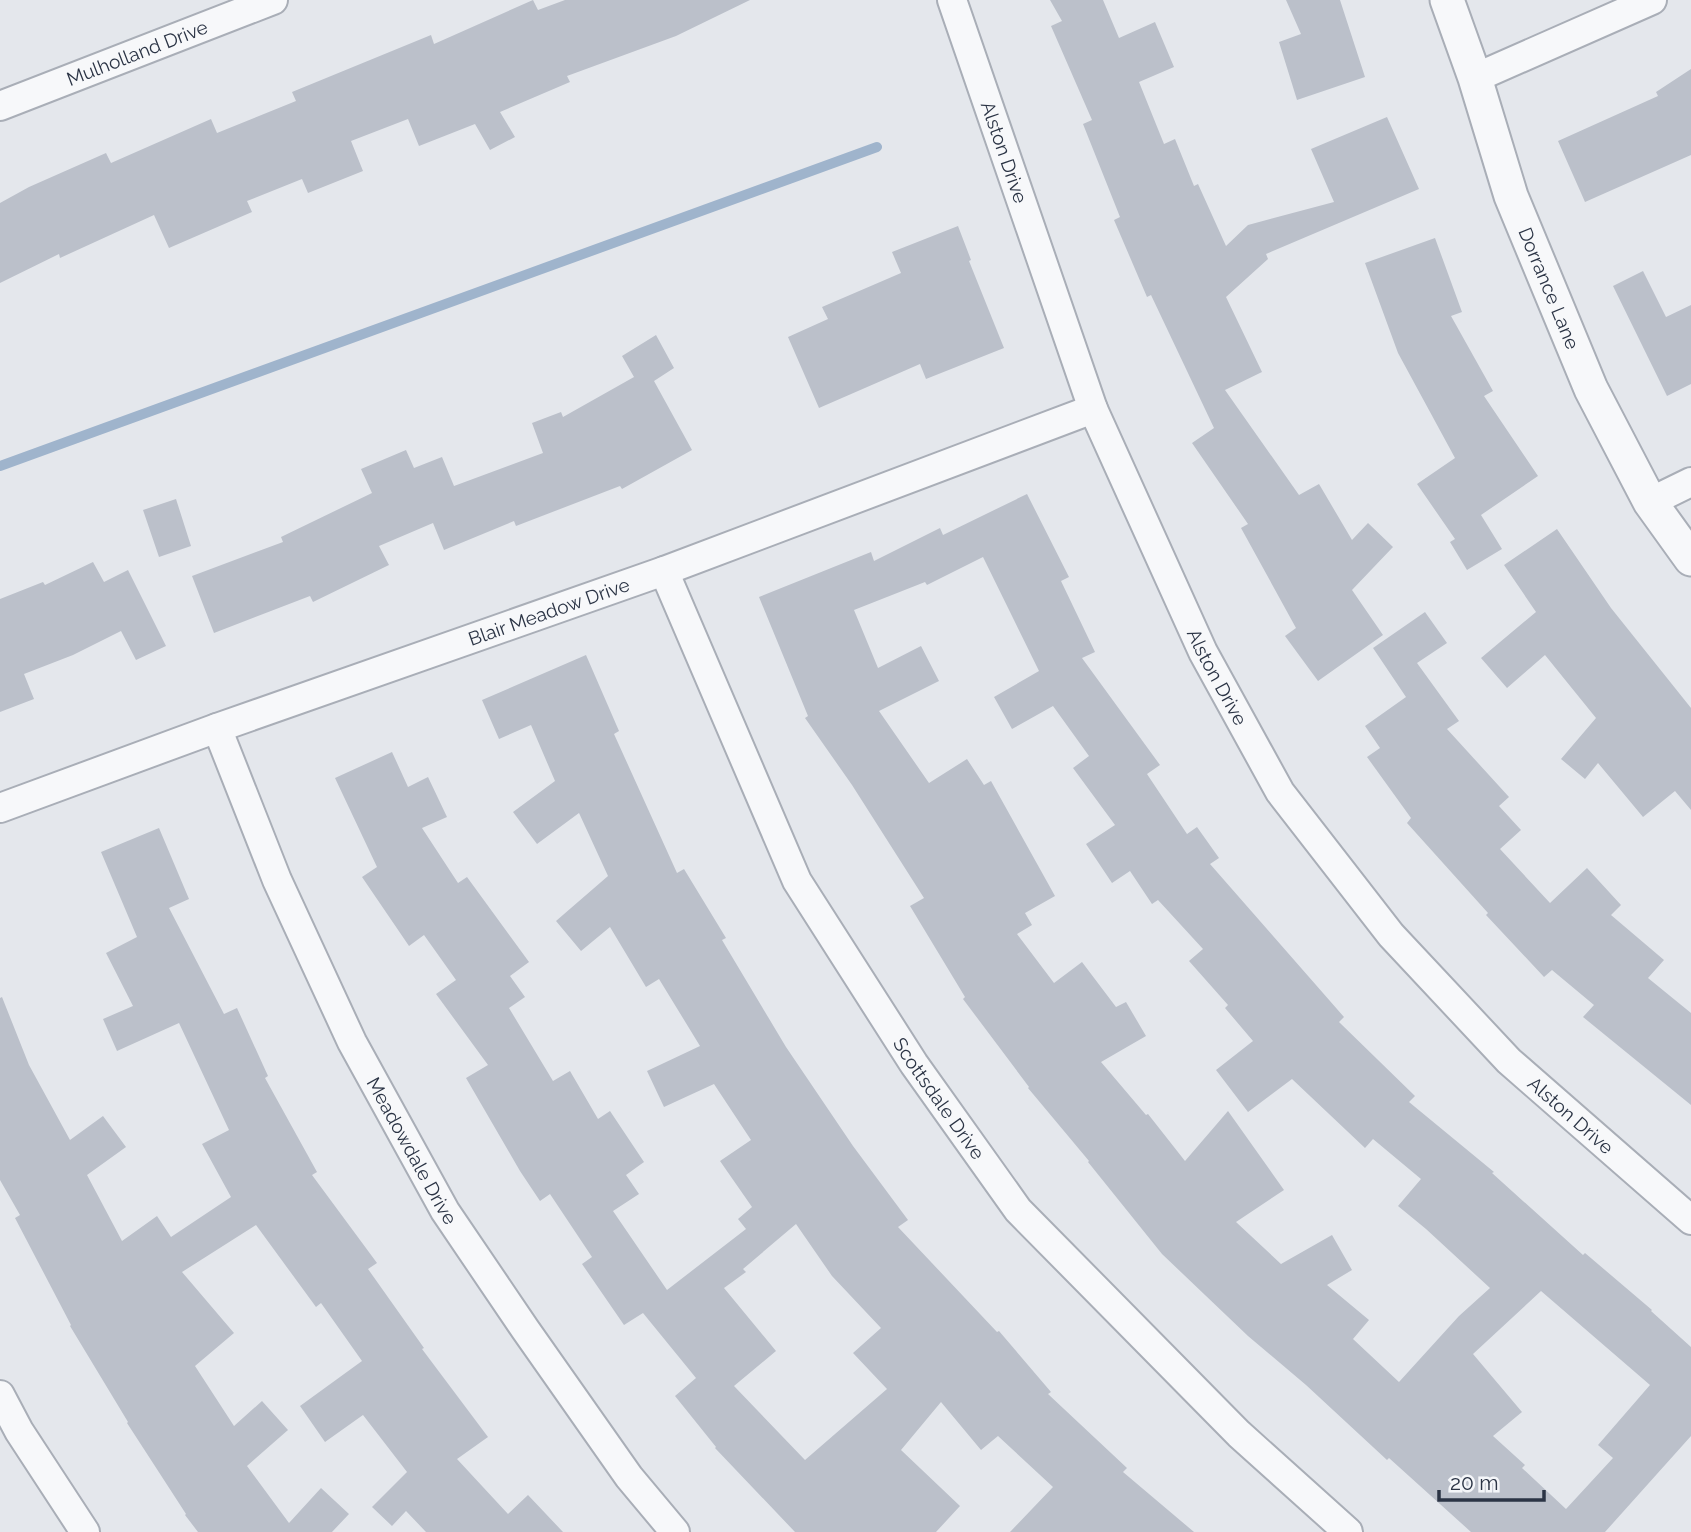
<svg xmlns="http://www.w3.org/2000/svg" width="1691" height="1532" viewBox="0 0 1691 1532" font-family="Raleway,sans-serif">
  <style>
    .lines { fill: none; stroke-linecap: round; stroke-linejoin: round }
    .stream { stroke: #9fb4cc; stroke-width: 10 }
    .building { fill: #bbc0ca; fill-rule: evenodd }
    .minor-casing { stroke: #a9aeb7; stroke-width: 32 }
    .tertiary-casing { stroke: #a9aeb7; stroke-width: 37 }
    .minor { stroke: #f7f8fa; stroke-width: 28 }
    .tertiary { stroke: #f7f8fa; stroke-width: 33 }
    .labels { text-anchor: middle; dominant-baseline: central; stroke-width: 7; stroke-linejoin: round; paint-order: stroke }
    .street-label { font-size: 19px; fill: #2b3445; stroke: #f4f6f9 }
  </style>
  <rect width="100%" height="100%" fill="#e4e7ec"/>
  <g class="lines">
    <path class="stream" d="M 0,466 L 877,147"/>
  </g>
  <path class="building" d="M 533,0 L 538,10 L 565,0 L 750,0 L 676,36 L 567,76 L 570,82 L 500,112 L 515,137 L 490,150 L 475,124 L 419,146 L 408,119 L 351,141 L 363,171 L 308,193 L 302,179 L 247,201 L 252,212 L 169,248 L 154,215 L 60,258 L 59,254 L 0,283 L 0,203 L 29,187 L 106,153 L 111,163 L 211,119 L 217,133 L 296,101 L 292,92 L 431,35 L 434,44 Z
    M 1050,0 L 1103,0 L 1119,38 L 1155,22 L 1174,67 L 1139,82 L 1164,144 L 1175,139 L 1194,186 L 1198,184 L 1226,246 L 1248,225 L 1334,202 L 1311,149 L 1387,117 L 1419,189 L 1266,254 L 1268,259 L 1226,297 L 1262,372 L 1225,390 L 1299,495 L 1319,484 L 1352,540 L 1368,523 L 1393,547 L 1352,590 L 1383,635 L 1318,681 L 1285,636 L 1296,628 L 1241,528 L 1248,524 L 1192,443 L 1214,428 L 1151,295 L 1147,297 L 1114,220 L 1120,217 L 1083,124 L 1092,120 L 1051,26 L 1062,21 Z
    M 1286,0 L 1340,0 L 1365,77 L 1297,100 L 1279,42 L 1301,34 Z
    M 1691,69 L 1691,155 L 1585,202 L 1558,141 L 1658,96 L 1656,92 Z
    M 958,226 L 971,260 L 969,261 L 1004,348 L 926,379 L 920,364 L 819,408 L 788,337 L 828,319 L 822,307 L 901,273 L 892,252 Z
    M 1435,238 L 1462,312 L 1451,316 L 1493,391 L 1484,396 L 1538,476 L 1481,515 L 1502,549 L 1467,570 L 1450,542 L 1455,539 L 1417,484 L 1455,458 L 1398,353 L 1365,263 Z
    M 1643,271 L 1666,317 L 1691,305 L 1691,384 L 1667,396 L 1613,286 Z
    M 656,335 L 674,368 L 654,381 L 692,450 L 622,489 L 620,486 L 516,526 L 514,521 L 444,550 L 433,523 L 379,546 L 389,565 L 313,602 L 310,596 L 214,633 L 192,576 L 283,542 L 281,537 L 372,493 L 361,469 L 406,450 L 414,468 L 442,457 L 454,486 L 543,453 L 532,423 L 561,412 L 563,417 L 634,377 L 622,356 Z
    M 1027,494 L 1069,577 L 1061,581 L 1095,652 L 1082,658 L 1160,765 L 1147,774 L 1187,834 L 1197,827 L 1219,858 L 1210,864 L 1344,1017 L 1339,1022 L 1415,1096 L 1409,1102 L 1494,1172 L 1492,1173 L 1583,1255 L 1585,1253 L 1652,1310 L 1651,1311 L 1691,1347 L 1691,1436 L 1605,1532 L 1471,1532 L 1389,1458 L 1387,1460 L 1306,1385 L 1248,1336 L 1162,1254 L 1088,1162 L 1089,1161 L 1028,1088 L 1029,1087 L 963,999 L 965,997 L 910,906 L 924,898 L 852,785 L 805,718 L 808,716 L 759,597 L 871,552 L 874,561 L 940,528 L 943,535 ZM 983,557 L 1039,671 L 994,697 L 1012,729 L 1053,706 L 1089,756 L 1073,768 L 1115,825 L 1086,844 L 1112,883 L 1130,871 L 1152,904 L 1158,900 L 1203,949 L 1189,961 L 1228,1005 L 1225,1008 L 1253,1041 L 1216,1070 L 1248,1112 L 1292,1079 L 1365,1148 L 1373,1139 L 1421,1179 L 1398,1206 L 1426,1229 L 1490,1288 L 1459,1316 L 1399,1382 L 1353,1339 L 1369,1320 L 1327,1285 L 1352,1270 L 1332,1235 L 1281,1264 L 1236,1222 L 1284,1190 L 1228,1111 L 1185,1161 L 1148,1114 L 1146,1115 L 1101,1062 L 1146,1036 L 1126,1002 L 1116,1007 L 1082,962 L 1054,983 L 1017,934 L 1032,925 L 1025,913 L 1055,896 L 991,781 L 984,785 L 967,759 L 929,783 L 879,711 L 939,681 L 921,646 L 878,668 L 854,610 L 925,582 L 927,585 ZM 1541,1291 L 1650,1385 L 1598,1445 L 1613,1458 L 1566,1509 L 1522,1468 L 1525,1465 L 1493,1436 L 1522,1412 L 1473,1354 Z
    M 176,499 L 191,546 L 159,557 L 143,510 Z
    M 1557,529 L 1611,608 L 1691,708 L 1691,810 L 1675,791 L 1643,817 L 1598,763 L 1585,779 L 1561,759 L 1596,718 L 1545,655 L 1507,688 L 1481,658 L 1536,612 L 1504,565 Z
    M 93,562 L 104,582 L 128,570 L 166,646 L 136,660 L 121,631 L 73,655 L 24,674 L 34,699 L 0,712 L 0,599 L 43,582 L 45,585 Z
    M 1425,612 L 1447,643 L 1417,663 L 1459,721 L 1447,729 L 1509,797 L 1499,806 L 1521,830 L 1500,849 L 1550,903 L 1587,868 L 1621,905 L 1611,915 L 1664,960 L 1648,978 L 1691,1013 L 1691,1105 L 1583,1017 L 1594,1005 L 1552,970 L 1544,977 L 1486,915 L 1488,913 L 1407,823 L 1411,818 L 1367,757 L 1380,748 L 1365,726 L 1406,697 L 1373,648 Z
    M 586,655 L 619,731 L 614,734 L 677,873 L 684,869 L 726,938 L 722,940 L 786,1047 L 853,1146 L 908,1220 L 898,1227 L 997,1332 L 999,1331 L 1051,1392 L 1048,1394 L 1127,1468 L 1123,1472 L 1194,1532 L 1010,1532 L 1053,1487 L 998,1436 L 981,1450 L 941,1402 L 901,1450 L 960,1506 L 936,1532 L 795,1532 L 715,1448 L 716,1447 L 675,1396 L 696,1378 L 643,1313 L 624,1325 L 582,1264 L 592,1257 L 550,1194 L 540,1201 L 520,1171 L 466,1078 L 488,1065 L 436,994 L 456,980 L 424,935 L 409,946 L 362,877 L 377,867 L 335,778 L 392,752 L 408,787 L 428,777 L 447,817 L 422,828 L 458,883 L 467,877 L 529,962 L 510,976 L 525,997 L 509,1008 L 553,1081 L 570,1071 L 598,1119 L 610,1111 L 644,1162 L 626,1175 L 639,1194 L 613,1211 L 667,1290 L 746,1229 L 738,1219 L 752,1207 L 720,1161 L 751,1140 L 714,1084 L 664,1107 L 647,1071 L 700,1046 L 659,979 L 646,987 L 610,927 L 581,951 L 556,921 L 608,876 L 579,813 L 537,844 L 513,812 L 555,781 L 531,725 L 499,739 L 482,700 ZM 796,1224 L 832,1276 L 881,1328 L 853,1353 L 887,1389 L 805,1460 L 734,1386 L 776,1351 L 724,1288 L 746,1272 L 743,1269 Z
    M 159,828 L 189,899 L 169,908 L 224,1014 L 237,1008 L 268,1076 L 265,1078 L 317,1172 L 312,1175 L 377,1263 L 368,1269 L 424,1348 L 422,1349 L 488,1437 L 457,1459 L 508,1514 L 528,1495 L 563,1532 L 426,1532 L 406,1511 L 392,1526 L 372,1507 L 407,1472 L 363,1415 L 325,1442 L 300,1406 L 362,1361 L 321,1303 L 316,1307 L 256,1225 L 182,1272 L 234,1333 L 195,1366 L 234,1426 L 262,1401 L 288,1430 L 247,1466 L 289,1523 L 321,1488 L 349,1514 L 332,1532 L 198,1532 L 185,1515 L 186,1514 L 127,1423 L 128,1422 L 70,1326 L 71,1325 L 15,1218 L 20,1215 L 0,1180 L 0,998 L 2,997 L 29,1065 L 70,1140 L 103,1116 L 126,1147 L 87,1175 L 122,1241 L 157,1216 L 171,1237 L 231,1197 L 202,1144 L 229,1130 L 179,1023 L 117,1051 L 103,1019 L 133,1006 L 106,953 L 137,937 L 101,852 Z"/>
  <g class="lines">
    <g class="minor-casing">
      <g id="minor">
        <path id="s1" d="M 952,0 L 1093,409 L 1203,652 L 1280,792 L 1391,935 L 1509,1061 L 1691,1220"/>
        <path d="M 1475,78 L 1652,0"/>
        <path id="s2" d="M 0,106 L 273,0"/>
        <path d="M 1650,502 L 1691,482"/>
        <path id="s3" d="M 664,571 L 797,881 L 914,1064 L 1018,1210 L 1239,1434 L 1348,1532"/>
        <path id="s4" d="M 217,728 L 277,880 L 352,1042 L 445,1211 L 525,1329 L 629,1477 L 675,1532"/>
        <path id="s5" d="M 0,808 L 217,728 L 664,571 L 1093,409"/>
        <path d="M 0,1395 L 19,1431 L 85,1532"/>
      </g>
    </g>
    <g class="tertiary-casing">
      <g id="tertiary">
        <path id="s6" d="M 1447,0 L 1475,78 L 1511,196 L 1591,389 L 1650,502 L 1691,559"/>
      </g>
    </g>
    <use href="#minor" class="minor"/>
    <use href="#tertiary" class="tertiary"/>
  </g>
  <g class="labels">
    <g class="street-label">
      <text stroke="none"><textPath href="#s2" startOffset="147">Mulholland Drive</textPath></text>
      <text stroke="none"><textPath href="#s1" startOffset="161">Alston Drive</textPath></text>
      <text stroke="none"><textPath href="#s6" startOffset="306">Dorrance Lane</textPath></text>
      <text stroke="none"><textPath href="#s5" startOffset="583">Blair Meadow Drive</textPath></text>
      <text stroke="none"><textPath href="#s1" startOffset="728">Alston Drive</textPath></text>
      <text stroke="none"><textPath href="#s3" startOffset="597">Scottsdale Drive</textPath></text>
      <text stroke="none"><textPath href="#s1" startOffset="1295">Alston Drive</textPath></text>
      <text stroke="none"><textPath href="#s4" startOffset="466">Meadowdale Drive</textPath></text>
    </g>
  </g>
  <path d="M1439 1490v10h105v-10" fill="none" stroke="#2b3445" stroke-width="3.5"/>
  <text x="1450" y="1490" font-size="21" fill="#2b3445" stroke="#f4f6f9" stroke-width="5" paint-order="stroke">20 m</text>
</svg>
